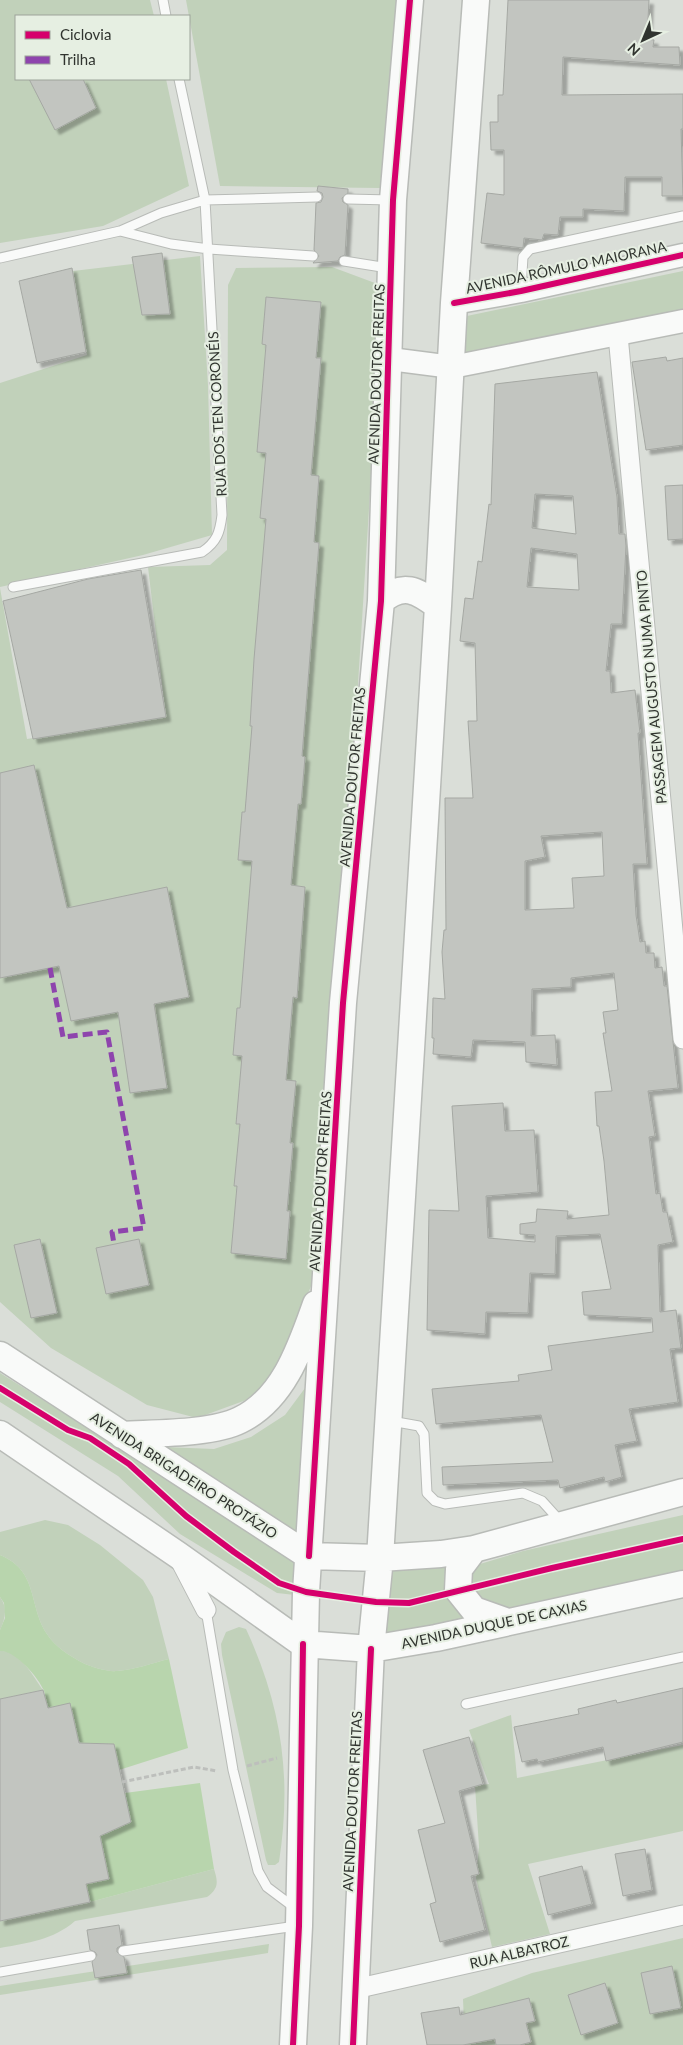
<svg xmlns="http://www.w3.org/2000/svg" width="683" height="2045" viewBox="0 0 683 2045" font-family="Lato,sans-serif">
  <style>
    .green { fill: #c1d1ba }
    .water { fill: #b8d5ad }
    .building { fill: #c2c5c0; stroke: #a5a8a3; fill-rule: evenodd; filter: url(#shadow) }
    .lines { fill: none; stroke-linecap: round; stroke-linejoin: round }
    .service-casing { stroke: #b8bbb7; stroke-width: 11 }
    .minor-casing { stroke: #b8bbb7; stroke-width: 21 }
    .tertiary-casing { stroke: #b8bbb7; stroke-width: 25 }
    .secondary-casing { stroke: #b8bbb7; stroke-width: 29 }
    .path { stroke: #bdbfbc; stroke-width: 3; stroke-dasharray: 5 2.5; stroke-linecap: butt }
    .service { stroke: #f9faf9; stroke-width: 9 }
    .minor { stroke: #f9faf9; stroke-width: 19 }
    .tertiary { stroke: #f9faf9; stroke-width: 22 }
    .secondary { stroke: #f9faf9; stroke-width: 26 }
    .quiet { stroke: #8e44ad; stroke-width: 5; stroke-dasharray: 10 5; stroke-linecap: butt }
    .cycleway-casing { stroke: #e6efe2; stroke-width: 9 }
    .cycleway { stroke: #d6006c; stroke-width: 6 }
    .labels { text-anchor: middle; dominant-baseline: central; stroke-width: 4; stroke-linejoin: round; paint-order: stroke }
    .street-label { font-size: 14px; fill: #30342f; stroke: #e6efe2 }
  </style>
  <defs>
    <filter id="shadow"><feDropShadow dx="4.5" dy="4.5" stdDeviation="1" flood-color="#0004"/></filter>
  </defs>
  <rect width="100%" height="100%" fill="#daded8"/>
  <path class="green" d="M 0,0 L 150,0 L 154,16 L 16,16 L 16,79 L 166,79 L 189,186 L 103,226 L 0,243 Z
    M 186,0 L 397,0 L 380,188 L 220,186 Z
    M 200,256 L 208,385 L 212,535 L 143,555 L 0,587 L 0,383 L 87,355 L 73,271 Z
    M 332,267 L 383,286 L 346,875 L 317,1271 L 272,1384 L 249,1399 L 197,1418 L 147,1405 L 51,1348 L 0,1302 L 0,588 L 27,739 L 166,717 L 148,567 L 210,565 L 227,550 L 228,285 L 236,268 Z
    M 683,271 L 683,311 L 461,357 L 462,317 Z
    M 0,1373 L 303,1563 L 295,1595 L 277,1593 L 180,1534 L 118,1476 L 0,1402 Z
    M 314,1376 L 305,1545 L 164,1447 L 214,1449 L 251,1437 L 285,1415 Z
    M 683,1515 L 683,1572 L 506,1613 L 477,1602 L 466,1583 L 470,1567 L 523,1551 Z
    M 45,1520 L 68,1525 L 100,1545 L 143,1580 L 153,1597 L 169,1659 C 152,1663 134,1670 117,1671 C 107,1672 92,1667 83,1663 C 70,1656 55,1647 47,1634 C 28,1605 39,1571 0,1555 L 0,1532 Z
    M 462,1555 L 454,1576 L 484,1623 L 378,1642 L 386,1563 Z
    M 0,1597 C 8,1608 5,1619 0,1630 Z
    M 239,1627 L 246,1629 C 282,1707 292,1777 279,1862 L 275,1865 L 268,1865 L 266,1860 L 222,1655 L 221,1644 L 226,1632 Z
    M 0,1651 C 19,1649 33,1676 43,1690 L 0,1699 Z
    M 511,1715 L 517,1778 L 683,1745 L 683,1831 L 528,1864 L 550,1934 L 492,1947 L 476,1878 L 479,1847 L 475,1786 L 489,1784 L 469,1730 Z
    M 214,1869 C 218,1882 219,1888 207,1897 L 75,1921 C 53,1940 28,1943 0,1948 L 0,1921 L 90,1902 Z
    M 683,1938 L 683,2045 L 465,2045 L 463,1999 L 532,1973 Z
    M 269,1944 L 268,1953 L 0,1995 L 0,1986 Z"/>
  <path class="water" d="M 0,1555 C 39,1571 28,1605 47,1634 C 55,1647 70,1656 83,1663 C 92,1667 107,1672 117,1671 C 134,1670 152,1663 169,1659 L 188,1748 L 119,1770 C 93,1753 68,1736 49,1710 C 45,1705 46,1697 44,1691 C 39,1678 15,1650 0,1651 L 0,1630 L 5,1618 L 4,1603 L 0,1597 Z
    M 200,1783 L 214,1869 L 90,1902 L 86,1884 L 109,1879 L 100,1836 L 131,1822 L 125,1793 Z"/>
  <path class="building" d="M 508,0 L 649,0 L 647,39 L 654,40 L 653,47 L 679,47 L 680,65 L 563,57 L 562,95 L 683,94 L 683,129 L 681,129 L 683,196 L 662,196 L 662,177 L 625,177 L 624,211 L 583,209 L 583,217 L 560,217 L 558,235 L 544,234 L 542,240 L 524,238 L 523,248 L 481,243 L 487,193 L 504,195 L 504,150 L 491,150 L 490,122 L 498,122 L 498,95 L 503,95 Z
    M 29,79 L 83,79 L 96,108 L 55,130 Z
    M 318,186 L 348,189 L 348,193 L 342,198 L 343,202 L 348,205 L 345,255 L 340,257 L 338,261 L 313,263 L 319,256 L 314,250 L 316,203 L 321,202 L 323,197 L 322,193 L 317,191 Z
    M 162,253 L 170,314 L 142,315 L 132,257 Z
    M 72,268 L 86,352 L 37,363 L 19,281 Z
    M 266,297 L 321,302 L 316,358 L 321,358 L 311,475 L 319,476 L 314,542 L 319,543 L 302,756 L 305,757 L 301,804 L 298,804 L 291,885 L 305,887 L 297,998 L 293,997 L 286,1080 L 296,1081 L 290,1143 L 293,1143 L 287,1211 L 290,1211 L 286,1259 L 231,1253 L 237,1186 L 234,1186 L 240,1124 L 236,1124 L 242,1056 L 233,1055 L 237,1008 L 240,1008 L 252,861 L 238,860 L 242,812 L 245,812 L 252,726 L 250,726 L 254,659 L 266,519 L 260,518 L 266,453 L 257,452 L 266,345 L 262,344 Z
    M 666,357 L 667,361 L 683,358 L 683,445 L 646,450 L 632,362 Z
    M 597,372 L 617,497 L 619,534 L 625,534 L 626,546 L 622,624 L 611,624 L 606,671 L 610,671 L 611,693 L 635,690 L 640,733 L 638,733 L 647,864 L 633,864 L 636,915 L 640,942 L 645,941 L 646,953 L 654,953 L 655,968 L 662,967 L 664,986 L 667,986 L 678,1088 L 648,1091 L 655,1136 L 649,1137 L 656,1194 L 660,1193 L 663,1212 L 667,1212 L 673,1242 L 658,1245 L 660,1312 L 676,1310 L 681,1348 L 670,1349 L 678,1402 L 629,1409 L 637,1441 L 615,1445 L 622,1477 L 605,1482 L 604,1477 L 560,1488 L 558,1480 L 443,1485 L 442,1467 L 553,1462 L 541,1415 L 436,1424 L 432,1389 L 519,1381 L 518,1375 L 552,1370 L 548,1346 L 653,1332 L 652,1318 L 584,1315 L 582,1292 L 611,1289 L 600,1234 L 556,1236 L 555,1274 L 530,1273 L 528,1313 L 486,1312 L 485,1334 L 427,1330 L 429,1210 L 459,1211 L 452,1106 L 503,1103 L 505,1131 L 534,1130 L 538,1192 L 486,1196 L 488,1238 L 535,1242 L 535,1235 L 520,1234 L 520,1224 L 536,1222 L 537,1209 L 568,1211 L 567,1219 L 609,1215 L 604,1161 L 599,1126 L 597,1126 L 595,1092 L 612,1091 L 603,1033 L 606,1033 L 603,1012 L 618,1010 L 614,973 L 571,978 L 571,987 L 532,989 L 531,1036 L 555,1035 L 557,1065 L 526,1062 L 525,1042 L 473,1040 L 471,1057 L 433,1054 L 434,1038 L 432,1038 L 433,998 L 445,999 L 442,952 L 444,930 L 446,930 L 445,798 L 473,798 L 468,721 L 477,721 L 475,643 L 460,641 L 465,598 L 473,599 L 478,561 L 482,562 L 489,504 L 491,505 L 495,384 ZM 535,494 L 573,496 L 576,534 L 532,528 ZM 531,548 L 577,554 L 579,590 L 527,587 ZM 602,832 L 604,876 L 572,878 L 574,908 L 525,910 L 525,861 L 545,857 L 541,836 Z
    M 683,485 L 683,539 L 668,540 L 665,486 Z
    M 141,570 L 166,717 L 33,739 L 3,601 L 88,579 Z
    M 34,765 L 67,908 L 167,887 L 189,997 L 154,1004 L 167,1088 L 130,1093 L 118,1012 L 71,1021 L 59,966 L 0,978 L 0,773 Z
    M 40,1239 L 57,1313 L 31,1318 L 14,1245 Z
    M 139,1239 L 149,1285 L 106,1294 L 96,1248 Z
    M 683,1688 L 683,1742 L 606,1761 L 603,1747 L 538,1762 L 537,1759 L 522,1762 L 514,1727 L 579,1714 L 578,1709 L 616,1700 L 617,1703 Z
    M 43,1690 L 48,1708 L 70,1703 L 79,1743 L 114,1744 L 131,1822 L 100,1836 L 109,1879 L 86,1884 L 90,1902 L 0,1921 L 0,1699 Z
    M 469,1737 L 483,1784 L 459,1791 L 479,1874 L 471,1876 L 485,1930 L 440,1942 L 430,1904 L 436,1902 L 418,1830 L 445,1823 L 423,1750 Z
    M 645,1849 L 652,1890 L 623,1896 L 615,1854 Z
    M 582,1866 L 592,1904 L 548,1915 L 539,1877 Z
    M 119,1925 L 122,1945 L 117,1948 L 117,1952 L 124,1957 L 127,1973 L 95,1978 L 92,1962 L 97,1955 L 95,1952 L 90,1950 L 87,1930 Z
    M 672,1966 L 681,2008 L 650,2014 L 641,1973 Z
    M 605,1983 L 618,2023 L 581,2035 L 568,1995 Z
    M 529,1998 L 535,2021 L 526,2023 L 531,2042 L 520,2045 L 496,2045 L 495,2039 L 463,2045 L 427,2045 L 421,2013 L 459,2007 L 460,2015 Z"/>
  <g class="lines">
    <g class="service-casing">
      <path id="service" d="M 163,0 L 166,16
        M 348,199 L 391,200
        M 120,231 L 171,244 L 209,249 L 313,256
        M 0,258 L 120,231 L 161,213 L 205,200 L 317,197
        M 344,261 L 388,268
        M 521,289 L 523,257 L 530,249 L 683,216
        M 13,587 L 202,552 C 217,542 220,532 222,515 L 205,200 L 179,79
        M 391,1421 L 419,1426 L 424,1434 L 427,1493 L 435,1501 L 445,1504 L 523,1493 L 542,1501 L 561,1522
        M 206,1610 L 233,1770 L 258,1871 L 267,1887 L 295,1908
        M 466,1704 L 683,1657
        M 123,1951 L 296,1926
        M 0,1972 L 91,1956"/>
    </g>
    <g class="minor-casing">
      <path id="minor" d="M 618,335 L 683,1039
        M 179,1558 L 206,1610
        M 355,1989 L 683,1915"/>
    </g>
    <g class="tertiary-casing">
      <path id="tertiary" d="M 454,303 L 521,291 L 683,255
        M 390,359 L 452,367 L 683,321"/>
    </g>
    <g class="secondary-casing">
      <path id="secondary" d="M 381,601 C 403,582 417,590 438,606
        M 0,1355 L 309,1556 L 380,1558 L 441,1554 L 474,1549 L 683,1492
        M 0,1434 L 178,1555 L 303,1644
        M 122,1435 C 155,1433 212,1434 240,1420 C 284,1399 301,1346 316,1304
        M 474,1549 L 459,1569 L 458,1590 L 474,1610 L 508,1622
        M 303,1644 L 371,1649 L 436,1638 L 683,1584
        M 293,2045 L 299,1926 L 306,1592 L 343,1003 L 381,601 L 393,200 L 410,0
        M 353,2045 L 371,1649 L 380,1558 L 438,606 L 454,303 L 476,0"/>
    </g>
    <path class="path" d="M 247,1766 L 277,1758
      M 122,1782 L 194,1767 L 217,1771"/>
    <use href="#service" class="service"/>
    <use href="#minor" class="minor"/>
    <use href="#tertiary" class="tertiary"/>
    <use href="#secondary" class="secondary"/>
    <path class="quiet" d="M 50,968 L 63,1037 L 107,1032 L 144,1228 L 112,1232 L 114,1244"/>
    <g class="cycleway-casing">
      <path id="cycleway" d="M 454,303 L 521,291 L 683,255
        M 0,1388 L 68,1430 L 90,1438 L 129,1464 L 186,1516 L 234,1552 L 279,1583 L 306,1592 L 376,1602 L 409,1603 L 552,1568 L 683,1539
        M 309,1556 L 343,1003 L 381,601 L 393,200 L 410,0
        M 293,2045 L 299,1926 L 303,1644
        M 353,2045 L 371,1649"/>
    </g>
    <use href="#cycleway" class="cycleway"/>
  </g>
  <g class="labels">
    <g class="street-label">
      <text transform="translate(566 267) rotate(-12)">AVENIDA RÔMULO MAIORANA</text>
      <text transform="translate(376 374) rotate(-88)">AVENIDA DOUTOR FREITAS</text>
      <text transform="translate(217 414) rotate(-93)">RUA DOS TEN CORONÉIS</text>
      <text transform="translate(651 687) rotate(-95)">PASSAGEM AUGUSTO NUMA PINTO</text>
      <text transform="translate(352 777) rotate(-85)">AVENIDA DOUTOR FREITAS</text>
      <text transform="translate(320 1181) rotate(-86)">AVENIDA DOUTOR FREITAS</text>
      <text transform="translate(184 1475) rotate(33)">AVENIDA BRIGADEIRO PROTÁZIO</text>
      <text transform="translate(494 1624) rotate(-12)">AVENIDA DUQUE DE CAXIAS</text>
      <text transform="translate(352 1801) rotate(-87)">AVENIDA DOUTOR FREITAS</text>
      <text transform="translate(519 1952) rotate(-13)">RUA ALBATROZ</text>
    </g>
  </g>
  <rect x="15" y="15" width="175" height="65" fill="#e6efe2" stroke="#9da49a"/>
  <rect x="25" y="31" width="25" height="8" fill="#d6006c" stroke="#9da49a"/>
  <text x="60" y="40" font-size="15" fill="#30342f">Ciclovia</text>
  <rect x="25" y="56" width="25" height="8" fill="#8e44ad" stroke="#9da49a"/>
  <text x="60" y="65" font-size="15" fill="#30342f">Trilha</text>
  <g transform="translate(643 40) rotate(224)" stroke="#e6efe2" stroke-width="4" paint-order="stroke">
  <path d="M0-4L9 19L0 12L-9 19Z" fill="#30342f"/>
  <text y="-8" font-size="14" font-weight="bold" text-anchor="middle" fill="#30342f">N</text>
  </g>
</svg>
